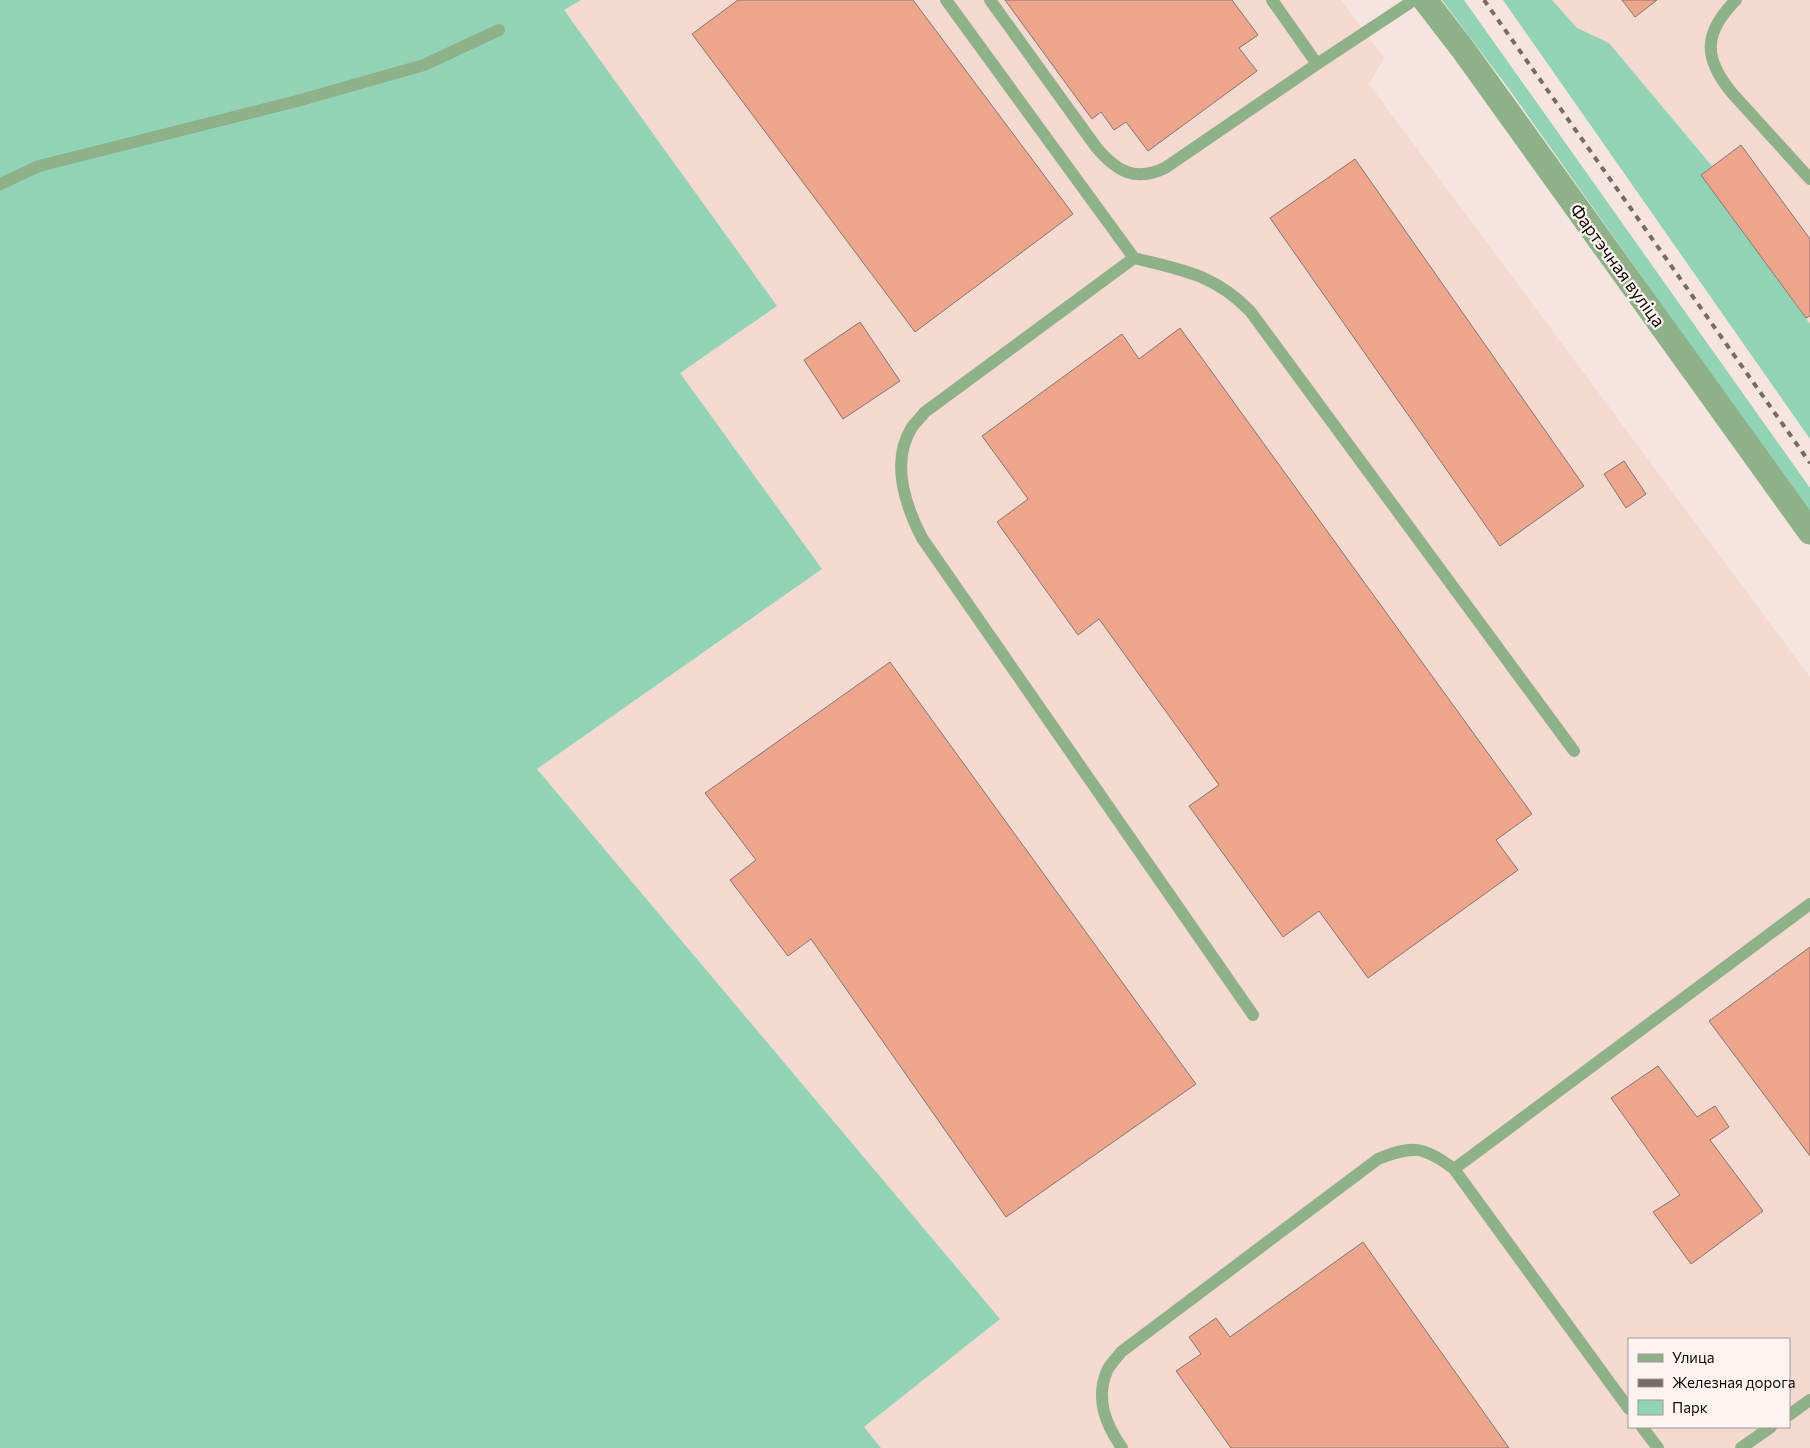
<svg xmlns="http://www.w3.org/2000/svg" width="1810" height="1448" viewBox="0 0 1810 1448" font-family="Commissioner,sans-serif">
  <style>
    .built { fill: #f3d9cf; fill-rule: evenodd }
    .green { fill: #92d2b5 }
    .building { fill: #eda58b; stroke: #877771 }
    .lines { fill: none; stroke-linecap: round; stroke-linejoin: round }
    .service { stroke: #8eb189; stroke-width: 12 }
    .minor { stroke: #8eb189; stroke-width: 25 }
    .rail { stroke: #766b67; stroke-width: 4; stroke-dasharray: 6 6; stroke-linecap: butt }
    .labels { text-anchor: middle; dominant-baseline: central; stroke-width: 4.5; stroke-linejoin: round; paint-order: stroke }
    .street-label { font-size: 18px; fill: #120c0a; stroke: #fef3f0 }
  </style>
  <rect width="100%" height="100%" fill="#f6e5de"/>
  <path class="built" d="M 507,0 L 1341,0 L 1384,58 L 1369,84 L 1810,677 L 1810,1448 L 881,1448 L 864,1427 L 1000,1319 L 537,769 L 822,569 L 680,373 L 777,306 ZM 1629,1339 L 1789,1339 L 1789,1427 L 1629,1427 Z
    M 1552,0 L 1810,0 L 1810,324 L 1701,175 L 1712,166 L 1609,43 L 1576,28 Z"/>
  <path class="green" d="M 0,0 L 581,0 L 564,10 L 777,306 L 680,373 L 822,569 L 537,769 L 1000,1319 L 864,1427 L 881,1448 L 0,1448 Z
    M 1442,0 L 1464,0 L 1810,488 L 1810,514 L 1509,89 Z
    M 1503,0 L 1552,0 L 1577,28 L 1609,43 L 1712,166 L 1701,175 L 1810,324 L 1810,439 Z"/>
  <path class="building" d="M 738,0 L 913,0 L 1073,214 L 915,332 L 692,34 Z
    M 1005,0 L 1232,0 L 1258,35 L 1239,48 L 1257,71 L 1148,151 L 1126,122 L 1114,130 L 1101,112 L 1092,119 Z
    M 1622,0 L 1657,0 L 1635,17 Z
    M 1741,145 L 1810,239 L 1810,316 L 1806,318 L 1701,175 Z
    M 1355,159 L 1584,486 L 1500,546 L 1270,218 Z
    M 860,322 L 900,381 L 843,419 L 804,360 Z
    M 1180,328 L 1532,814 L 1496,840 L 1518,870 L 1368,978 L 1319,911 L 1283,937 L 1189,806 L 1219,785 L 1099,619 L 1078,635 L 997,522 L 1028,499 L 982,436 L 1122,334 L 1139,359 Z
    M 1624,461 L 1646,494 L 1626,508 L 1604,474 Z
    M 890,662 L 1196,1084 L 1006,1217 L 811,939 L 788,956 L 730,880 L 756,860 L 705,793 Z
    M 1810,947 L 1810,1156 L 1709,1021 Z
    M 1658,1066 L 1697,1117 L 1715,1106 L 1729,1127 L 1710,1140 L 1763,1211 L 1691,1264 L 1653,1212 L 1680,1195 L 1611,1098 Z
    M 1363,1242 L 1509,1448 L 1231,1448 L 1176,1371 L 1201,1354 L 1189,1337 L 1216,1318 L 1230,1337 Z"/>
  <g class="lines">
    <path class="service" d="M 946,0 L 1134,258 L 925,412 C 921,417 916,422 912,427 C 890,462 905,505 922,538 L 1253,1015
      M 990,0 L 1096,147 C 1117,172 1135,182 1165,168 L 1317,64
      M 1272,0 L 1317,64 L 1414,0
      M 1736,0 C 1703,33 1703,58 1732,93 L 1810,179
      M 0,184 L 39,166 L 297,101 L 424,65 L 499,30
      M 1134,258 C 1182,270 1214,274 1250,311 L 1574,751
      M 1454,1169 L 1810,904
      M 1789,1415 L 1810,1400
      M 1642,1427 L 1658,1448
      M 1122,1448 C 1106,1425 1095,1399 1107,1371 C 1110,1364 1117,1358 1121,1352 L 1378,1159 C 1412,1145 1424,1146 1454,1169 L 1629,1409
      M 1741,1448 L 1771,1427"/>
    <path class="minor" d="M 1425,0 L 1462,48 L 1810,532"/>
    <path class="rail" d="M 1484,0 L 1810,463"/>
  </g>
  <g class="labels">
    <g class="street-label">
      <text transform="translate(1618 265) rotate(54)">Фартэчная вуліца</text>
    </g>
  </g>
  <rect x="1628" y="1338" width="162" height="90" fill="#fef3f0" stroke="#a09794"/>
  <rect x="1638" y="1354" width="25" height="8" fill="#8eb189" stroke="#a09794"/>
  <text x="1672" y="1363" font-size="15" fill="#120c0a">Улица</text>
  <rect x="1638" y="1379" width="25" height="8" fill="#766b67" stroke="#a09794"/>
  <text x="1672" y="1388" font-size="15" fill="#120c0a">Железная дорога</text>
  <rect x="1638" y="1400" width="25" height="15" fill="#92d2b5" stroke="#a09794"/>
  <text x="1672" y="1413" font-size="15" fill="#120c0a">Парк</text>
</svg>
